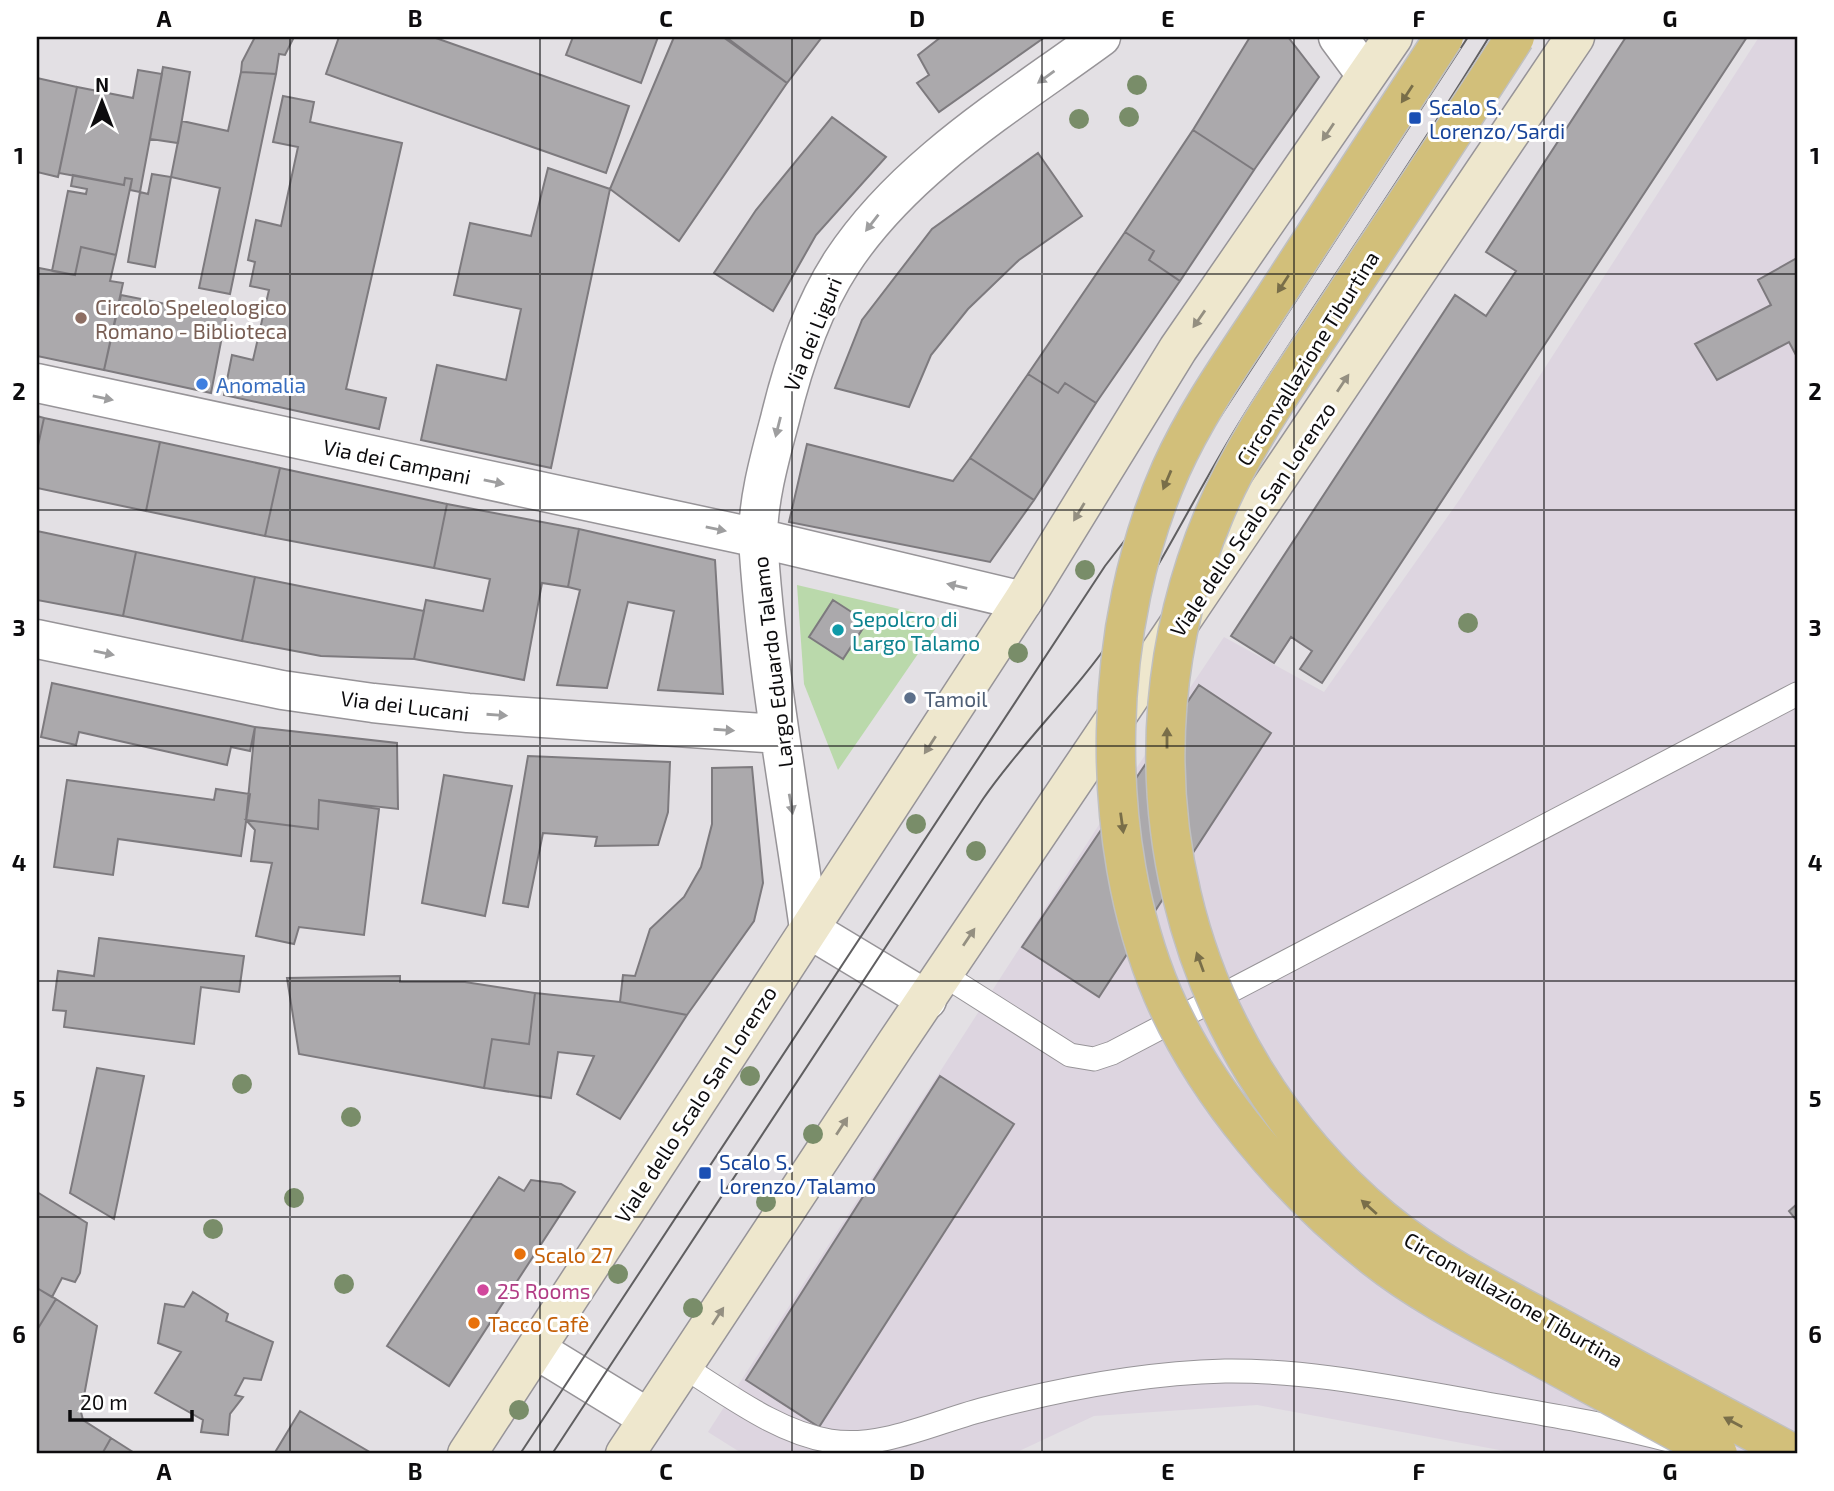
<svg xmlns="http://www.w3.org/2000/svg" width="1834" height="1491" viewBox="0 0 1834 1491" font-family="'Exo 2',sans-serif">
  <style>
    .built { fill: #ddd5e0 }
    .green { fill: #bad9ab }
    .building { fill: #aba9ac; stroke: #7d7a7e; stroke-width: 2 }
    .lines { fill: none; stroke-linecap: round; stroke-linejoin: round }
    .service-casing { stroke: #979498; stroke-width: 25 }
    .minor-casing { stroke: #979498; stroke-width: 41 }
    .secondary-casing { stroke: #979498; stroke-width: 41 }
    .service { stroke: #fff; stroke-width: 23 }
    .minor { stroke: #fff; stroke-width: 38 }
    .secondary { stroke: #eee7cd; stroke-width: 38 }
    .tram { stroke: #605f61; stroke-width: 2 }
    .trunk-bridge-casing { stroke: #c0c0c0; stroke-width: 41; stroke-linecap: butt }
    .trunk-bridge { stroke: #d2bf7a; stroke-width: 38 }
    .tree { fill: #798d69 }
    .oneway { fill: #9e9e9f }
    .oneway2 { fill: #796e49 }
    .oneway3 { fill: #948f81 }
    .grid { fill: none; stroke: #0d0c0e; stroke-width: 2; stroke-opacity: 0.55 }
    .transit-dot { fill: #1a4fb4; stroke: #fff; stroke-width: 2.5 }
    .education-dot { fill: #8d6e63; stroke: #fff; stroke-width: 2.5 }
    .shop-dot { fill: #3f7fe0; stroke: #fff; stroke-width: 2.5 }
    .culture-dot { fill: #0f9aa8; stroke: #fff; stroke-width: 2.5 }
    .service-dot { fill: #5c6f8a; stroke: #fff; stroke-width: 2.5 }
    .food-dot { fill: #e8710a; stroke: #fff; stroke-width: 2.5 }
    .hotel-dot { fill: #d1479c; stroke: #fff; stroke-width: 2.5 }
    .labels { text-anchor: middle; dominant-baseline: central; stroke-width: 6; stroke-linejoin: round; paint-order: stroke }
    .transit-label { font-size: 21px; fill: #164399; stroke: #fff; text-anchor: start }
    .education-label { font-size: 21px; fill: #785e54; stroke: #fff; text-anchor: start }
    .street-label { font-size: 21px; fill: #0d0c0e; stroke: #fff }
    .shop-label { font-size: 21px; fill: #366cbe; stroke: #fff; text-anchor: start }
    .culture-label { font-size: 21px; fill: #0d838f; stroke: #fff; text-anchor: start }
    .service-label { font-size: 21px; fill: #4e5e75; stroke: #fff; text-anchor: start }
    .food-label { font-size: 21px; fill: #c56008; stroke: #fff; text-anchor: start }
    .hotel-label { font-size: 21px; fill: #b23c85; stroke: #fff; text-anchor: start }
    .neatline { fill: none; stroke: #0d0c0e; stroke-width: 2.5 }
    .grid-label { font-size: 23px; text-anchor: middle; font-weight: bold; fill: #0d0c0e }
  </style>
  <rect width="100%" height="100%" fill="#e3e0e4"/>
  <path class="built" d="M 1759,37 L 1797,37 L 1797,1454 L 1521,1454 L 1257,1405 L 1094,1416 L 1013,1454 L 743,1454 L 708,1432 L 1113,803 L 1224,637 L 1324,692 L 1460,499 Z"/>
  <path class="green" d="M 797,585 L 942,619 L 838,770 L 804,684 Z"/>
  <path class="building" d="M 255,37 L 294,37 L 285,55 L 279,54 L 276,74 L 241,72 L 242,62 Z
    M 339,37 L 433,37 L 629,106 L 606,173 L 326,74 Z
    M 573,37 L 658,37 L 641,83 L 566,55 Z
    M 674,37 L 723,37 L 787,83 L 679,241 L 610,189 Z
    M 726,37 L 822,37 L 787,83 Z
    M 941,37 L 1045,37 L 939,112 L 917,83 L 929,75 L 918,55 Z
    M 1250,37 L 1288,37 L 1319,77 L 1254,170 L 1193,130 Z
    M 1626,37 L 1747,37 L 1322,683 L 1300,669 L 1312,651 L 1291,637 L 1274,663 L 1231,636 L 1455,295 L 1486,316 L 1516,271 L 1486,252 Z
    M 163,67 L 190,72 L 178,143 L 150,139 Z
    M 138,70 L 162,74 L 140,192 L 130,190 L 132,179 L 125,178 L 124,185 L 59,173 L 77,87 L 133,98 Z
    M 241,72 L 276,74 L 230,294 L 199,288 L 220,188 L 171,177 L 182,121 L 228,131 Z
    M 37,78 L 77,87 L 58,177 L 37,172 Z
    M 283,96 L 314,102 L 310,122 L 402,143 L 346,389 L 386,398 L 379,429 L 224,395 L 232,355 L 253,360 L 269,290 L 250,286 L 255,262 L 248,260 L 256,220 L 281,226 L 298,147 L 273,142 Z
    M 832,117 L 886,157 L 816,235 L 773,311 L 714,273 L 756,210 Z
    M 1193,130 L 1254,170 L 1180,281 L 1149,260 L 1154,251 L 1125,232 Z
    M 1038,153 L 1082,216 L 1019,260 L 968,309 L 931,355 L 909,407 L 835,388 L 862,320 L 932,229 Z
    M 548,168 L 610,189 L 551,468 L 421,440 L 437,365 L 506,380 L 521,309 L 454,295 L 470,223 L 531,236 Z
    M 152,174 L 171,177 L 155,267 L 128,262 L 140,192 L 148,194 Z
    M 73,175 L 124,185 L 125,178 L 132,179 L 116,255 L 81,247 L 75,275 L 52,271 L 68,191 L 86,194 L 87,189 L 71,186 Z
    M 1125,232 L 1154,251 L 1149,260 L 1180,281 L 1096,403 L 1065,383 L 1058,393 L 1028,374 Z
    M 81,247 L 116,255 L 110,281 L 123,283 L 104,370 L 37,356 L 39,268 L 75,275 Z
    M 1797,258 L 1797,357 L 1789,342 L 1717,380 L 1695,344 L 1771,305 L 1758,280 Z
    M 121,295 L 226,316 L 211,393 L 104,370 Z
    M 1028,374 L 1058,393 L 1065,383 L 1096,403 L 1034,500 L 970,458 Z
    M 37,416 L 44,418 L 37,450 Z
    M 44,418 L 160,442 L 146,511 L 37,488 L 37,450 Z
    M 160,442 L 280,468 L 265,536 L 146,511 Z
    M 807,444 L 953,481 L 970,458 L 1034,500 L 990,562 L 789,522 Z
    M 280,468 L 447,504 L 434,568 L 265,536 Z
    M 447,504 L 579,529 L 568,587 L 542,583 L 524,680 L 414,659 L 426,600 L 483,611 L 490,579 L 434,568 Z
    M 579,529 L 715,560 L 723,694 L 658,690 L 674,611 L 628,602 L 607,688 L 557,685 L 580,590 L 568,587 Z
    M 37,531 L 136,552 L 123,616 L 37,600 Z
    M 136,552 L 255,577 L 242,641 L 123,616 Z
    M 255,577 L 424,611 L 414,659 L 321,656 L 242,641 Z
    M 833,600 L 867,622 L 843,659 L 809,637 Z
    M 52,683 L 255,727 L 250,751 L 231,747 L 227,765 L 79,732 L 76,745 L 41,737 Z
    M 1199,685 L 1271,733 L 1099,997 L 1022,947 Z
    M 255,727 L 397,743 L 398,809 L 319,800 L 318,829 L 246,820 Z
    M 528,756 L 670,762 L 668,812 L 658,845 L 595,846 L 597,837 L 543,833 L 528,907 L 503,903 Z
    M 752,767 L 763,883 L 754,921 L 687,1015 L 620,1002 L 623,975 L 635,976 L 650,929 L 684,897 L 701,867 L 712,824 L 712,768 Z
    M 444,775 L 512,786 L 485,916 L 422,903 Z
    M 67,780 L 214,800 L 216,789 L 250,794 L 241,856 L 118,839 L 113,875 L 54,867 Z
    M 319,800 L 379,809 L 364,935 L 299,927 L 294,944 L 256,936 L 272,863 L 251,861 L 255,830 L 246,820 L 318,829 Z
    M 99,938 L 244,956 L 239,992 L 201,987 L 194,1044 L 64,1027 L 66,1011 L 53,1010 L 58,971 L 94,976 Z
    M 400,976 L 400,982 L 465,982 L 535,993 L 529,1044 L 492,1039 L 484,1088 L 299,1054 L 287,978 Z
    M 535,993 L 620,1002 L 687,1015 L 620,1119 L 577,1094 L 594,1056 L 558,1052 L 551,1098 L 484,1088 L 492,1039 L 529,1044 Z
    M 97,1068 L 144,1076 L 114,1219 L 70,1193 Z
    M 940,1076 L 1014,1124 L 819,1427 L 746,1380 Z
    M 499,1177 L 524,1191 L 531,1180 L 561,1184 L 575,1192 L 449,1386 L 387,1346 Z
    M 37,1192 L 87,1223 L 80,1273 L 75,1282 L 62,1278 L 52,1297 L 37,1288 Z
    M 1797,1204 L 1797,1221 L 1789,1211 Z
    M 37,1288 L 56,1299 L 37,1330 Z
    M 193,1292 L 228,1314 L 226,1321 L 273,1342 L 261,1380 L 244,1378 L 235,1395 L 243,1397 L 230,1414 L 228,1435 L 201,1432 L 203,1420 L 155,1393 L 181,1352 L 158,1343 L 165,1304 L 184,1307 Z
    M 56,1299 L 97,1326 L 81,1412 L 83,1420 L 111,1438 L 102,1454 L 37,1454 L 37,1330 Z
    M 300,1411 L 373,1454 L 274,1454 Z
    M 111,1438 L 136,1454 L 102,1454 Z"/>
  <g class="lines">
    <g class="service-casing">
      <path id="service" d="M 944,975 L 1070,1055 L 1094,1059 L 1112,1053 L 1797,694
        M 684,1367 C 729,1395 777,1432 830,1441 C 882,1450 939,1420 989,1408 C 1065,1388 1147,1373 1225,1371 C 1308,1370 1389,1387 1471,1401 C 1537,1413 1604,1423 1669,1440"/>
    </g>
    <g class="minor-casing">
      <path id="minor" d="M 1338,37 L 1366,75
        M 37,383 L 758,538 C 758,499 770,457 780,419 C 793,365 812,308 842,262 C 905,166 1011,103 1101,37
        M 37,639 L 282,690 L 373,703 L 468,713 L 778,734
        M 927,1000 L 809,929 C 791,799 766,670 758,538 L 1023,601
        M 537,1350 L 648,1418"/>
    </g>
    <g class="secondary-casing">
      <path id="secondary" d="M 467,1454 L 1023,601 L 1178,349 L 1393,37
        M 625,1454 L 895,1045 L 1575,37"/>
    </g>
    <use href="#service" class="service"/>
    <use href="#minor" class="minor"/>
    <use href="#secondary" class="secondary"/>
    <path class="tram" d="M 520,1454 L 1105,566 L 1220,417 L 1468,37
      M 552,1454 L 983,799 C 1023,741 1075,693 1115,634 C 1163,564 1199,487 1244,415 C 1324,288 1411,165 1489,37"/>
    <g class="trunk-bridge-casing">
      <path id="trunk-bridge" d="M 1444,37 C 1387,124 1330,212 1273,300 C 1237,355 1198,409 1171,469 C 1102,624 1096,838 1163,995 C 1206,1094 1290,1192 1375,1258 C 1422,1295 1476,1322 1529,1351 C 1592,1385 1655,1420 1718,1454
        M 1515,37 C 1456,129 1395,220 1335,311 C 1292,377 1244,443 1214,515 C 1110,762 1176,1047 1382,1219 C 1433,1261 1495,1293 1553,1324 C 1633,1368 1713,1411 1794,1454"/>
    </g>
    <use href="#trunk-bridge" class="trunk-bridge"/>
  </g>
  <g class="tree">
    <circle cx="1137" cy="85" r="10"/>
    <circle cx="1129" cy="117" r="10"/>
    <circle cx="1079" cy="119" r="10"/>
    <circle cx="1085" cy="570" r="10"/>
    <circle cx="1468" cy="623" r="10"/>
    <circle cx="1018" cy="653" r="10"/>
    <circle cx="916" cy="824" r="10"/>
    <circle cx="976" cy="851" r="10"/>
    <circle cx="750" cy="1076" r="10"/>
    <circle cx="242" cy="1084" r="10"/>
    <circle cx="351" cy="1117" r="10"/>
    <circle cx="813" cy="1134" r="10"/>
    <circle cx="294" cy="1198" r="10"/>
    <circle cx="766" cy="1202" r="10"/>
    <circle cx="213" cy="1229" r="10"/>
    <circle cx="618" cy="1274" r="10"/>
    <circle cx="344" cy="1284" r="10"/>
    <circle cx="693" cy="1308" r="10"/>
    <circle cx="519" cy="1410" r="10"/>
  </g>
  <defs><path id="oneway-solid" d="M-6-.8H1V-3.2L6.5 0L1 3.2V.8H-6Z" transform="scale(1.75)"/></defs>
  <g class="oneway">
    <use href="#oneway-solid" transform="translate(1046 77) rotate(144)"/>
    <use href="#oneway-solid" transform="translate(872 223) rotate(128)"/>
    <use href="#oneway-solid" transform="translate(103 398) rotate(12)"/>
    <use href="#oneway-solid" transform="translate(778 427) rotate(104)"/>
    <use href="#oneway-solid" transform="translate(494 482) rotate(12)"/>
    <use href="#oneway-solid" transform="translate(716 529) rotate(12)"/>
    <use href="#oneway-solid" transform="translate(957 586) rotate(-167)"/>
    <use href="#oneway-solid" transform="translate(104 653) rotate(12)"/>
    <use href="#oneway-solid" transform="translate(497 715) rotate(4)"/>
    <use href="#oneway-solid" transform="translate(724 730) rotate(4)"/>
    <use href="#oneway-solid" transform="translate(791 804) rotate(80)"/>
  </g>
  <g class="oneway2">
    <use href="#oneway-solid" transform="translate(1407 94) rotate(123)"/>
    <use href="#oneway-solid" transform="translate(1283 284) rotate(123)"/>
    <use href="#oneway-solid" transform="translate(1167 480) rotate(113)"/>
    <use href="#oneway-solid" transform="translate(1167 738) rotate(-90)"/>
    <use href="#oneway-solid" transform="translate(1122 823) rotate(82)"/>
    <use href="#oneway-solid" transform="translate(1200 962) rotate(-110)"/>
    <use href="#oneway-solid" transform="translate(1369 1207) rotate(-138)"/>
    <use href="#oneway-solid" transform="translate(1733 1422) rotate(-152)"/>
  </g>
  <g class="oneway3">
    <use href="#oneway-solid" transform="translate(1328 132) rotate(124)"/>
    <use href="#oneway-solid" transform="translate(1199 319) rotate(125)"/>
    <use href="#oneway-solid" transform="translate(1343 383) rotate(-56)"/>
    <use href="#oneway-solid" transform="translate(1079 512) rotate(121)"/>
    <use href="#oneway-solid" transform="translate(930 745) rotate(123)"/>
    <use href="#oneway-solid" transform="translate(969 937) rotate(-56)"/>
    <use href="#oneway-solid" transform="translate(842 1126) rotate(-57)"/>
    <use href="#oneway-solid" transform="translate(718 1316) rotate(-57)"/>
  </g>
  <path class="grid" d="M 290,37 L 290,1454M 540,37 L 540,1454M 792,37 L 792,1454M 1042,37 L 1042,1454M 1294,37 L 1294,1454M 1544,37 L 1544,1454M 37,274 L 1797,274M 37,510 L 1797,510M 37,746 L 1797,746M 37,981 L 1797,981M 37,1217 L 1797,1217"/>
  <g class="transit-dot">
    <rect x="1408" y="111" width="14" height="14" rx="3.5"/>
    <rect x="698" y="1166" width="14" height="14" rx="3.5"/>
  </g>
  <circle class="education-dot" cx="81" cy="318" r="7"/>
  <circle class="shop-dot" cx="202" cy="384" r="7"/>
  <circle class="culture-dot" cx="838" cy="630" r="7"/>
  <circle class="service-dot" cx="910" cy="698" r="7"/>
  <g class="food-dot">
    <circle cx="520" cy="1254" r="7"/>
    <circle cx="474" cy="1323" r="7"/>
  </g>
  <circle class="hotel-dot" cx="483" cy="1290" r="7"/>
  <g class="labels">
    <g class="transit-label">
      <text x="1429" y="106">Scalo S.<tspan x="1429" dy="24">Lorenzo/Sardi</tspan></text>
      <text x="719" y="1161">Scalo S.<tspan x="719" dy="24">Lorenzo/Talamo</tspan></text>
    </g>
    <g class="education-label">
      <text x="95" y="306">Circolo Speleologico<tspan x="95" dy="24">Romano - Biblioteca</tspan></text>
    </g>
    <g class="street-label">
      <text transform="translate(812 334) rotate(-68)">Via dei Liguri</text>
      <text transform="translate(1307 358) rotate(-58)">Circonvallazione Tiburtina</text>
      <text transform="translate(397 461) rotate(12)">Via dei Campani</text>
      <text transform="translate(1252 519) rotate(-56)">Viale dello Scalo San Lorenzo</text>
      <text transform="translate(772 662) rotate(-97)">Largo Eduardo Talamo</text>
      <text transform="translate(405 705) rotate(7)">Via dei Lucani</text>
      <text transform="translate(695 1104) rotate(-57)">Viale dello Scalo San Lorenzo</text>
      <text transform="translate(1514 1299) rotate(30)">Circonvallazione Tiburtina</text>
    </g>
    <g class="shop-label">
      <text x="216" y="384">Anomalia</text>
    </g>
    <g class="culture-label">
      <text x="852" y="618">Sepolcro di<tspan x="852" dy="24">Largo Talamo</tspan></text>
    </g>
    <g class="service-label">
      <text x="924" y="698">Tamoil</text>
    </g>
    <g class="food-label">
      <text x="534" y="1254">Scalo 27</text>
      <text x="488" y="1323">Tacco Cafè</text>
    </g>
    <g class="hotel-label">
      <text x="497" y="1290">25 Rooms</text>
    </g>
  </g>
  <rect width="1834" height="1491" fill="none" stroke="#ffffff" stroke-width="77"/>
  <g transform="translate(102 102)" stroke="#ffffff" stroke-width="5" paint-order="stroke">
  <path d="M0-5L12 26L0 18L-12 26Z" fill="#0d0c0e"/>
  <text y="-10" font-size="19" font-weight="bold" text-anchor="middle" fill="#0d0c0e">N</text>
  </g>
  <path d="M70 1410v10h122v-10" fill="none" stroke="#0d0c0e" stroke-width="3.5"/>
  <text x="80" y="1410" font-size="21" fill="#0d0c0e" stroke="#ffffff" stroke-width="5" paint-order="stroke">20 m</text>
  <rect x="38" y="38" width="1758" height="1414" class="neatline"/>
  <g class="grid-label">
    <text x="164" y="27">A</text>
    <text x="415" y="27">B</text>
    <text x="666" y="27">C</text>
    <text x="917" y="27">D</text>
    <text x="1168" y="27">E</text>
    <text x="1419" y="27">F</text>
    <text x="1670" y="27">G</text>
    <text x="19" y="164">1</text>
    <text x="1815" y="164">1</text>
    <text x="19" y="400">2</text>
    <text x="1815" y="400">2</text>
    <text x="19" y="636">3</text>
    <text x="1815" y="636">3</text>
    <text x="19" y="871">4</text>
    <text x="1815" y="871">4</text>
    <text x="19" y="1107">5</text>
    <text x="1815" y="1107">5</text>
    <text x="19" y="1343">6</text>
    <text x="1815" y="1343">6</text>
    <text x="164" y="1480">A</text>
    <text x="415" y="1480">B</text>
    <text x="666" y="1480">C</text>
    <text x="917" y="1480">D</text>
    <text x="1168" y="1480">E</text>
    <text x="1419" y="1480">F</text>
    <text x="1670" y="1480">G</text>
  </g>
</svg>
